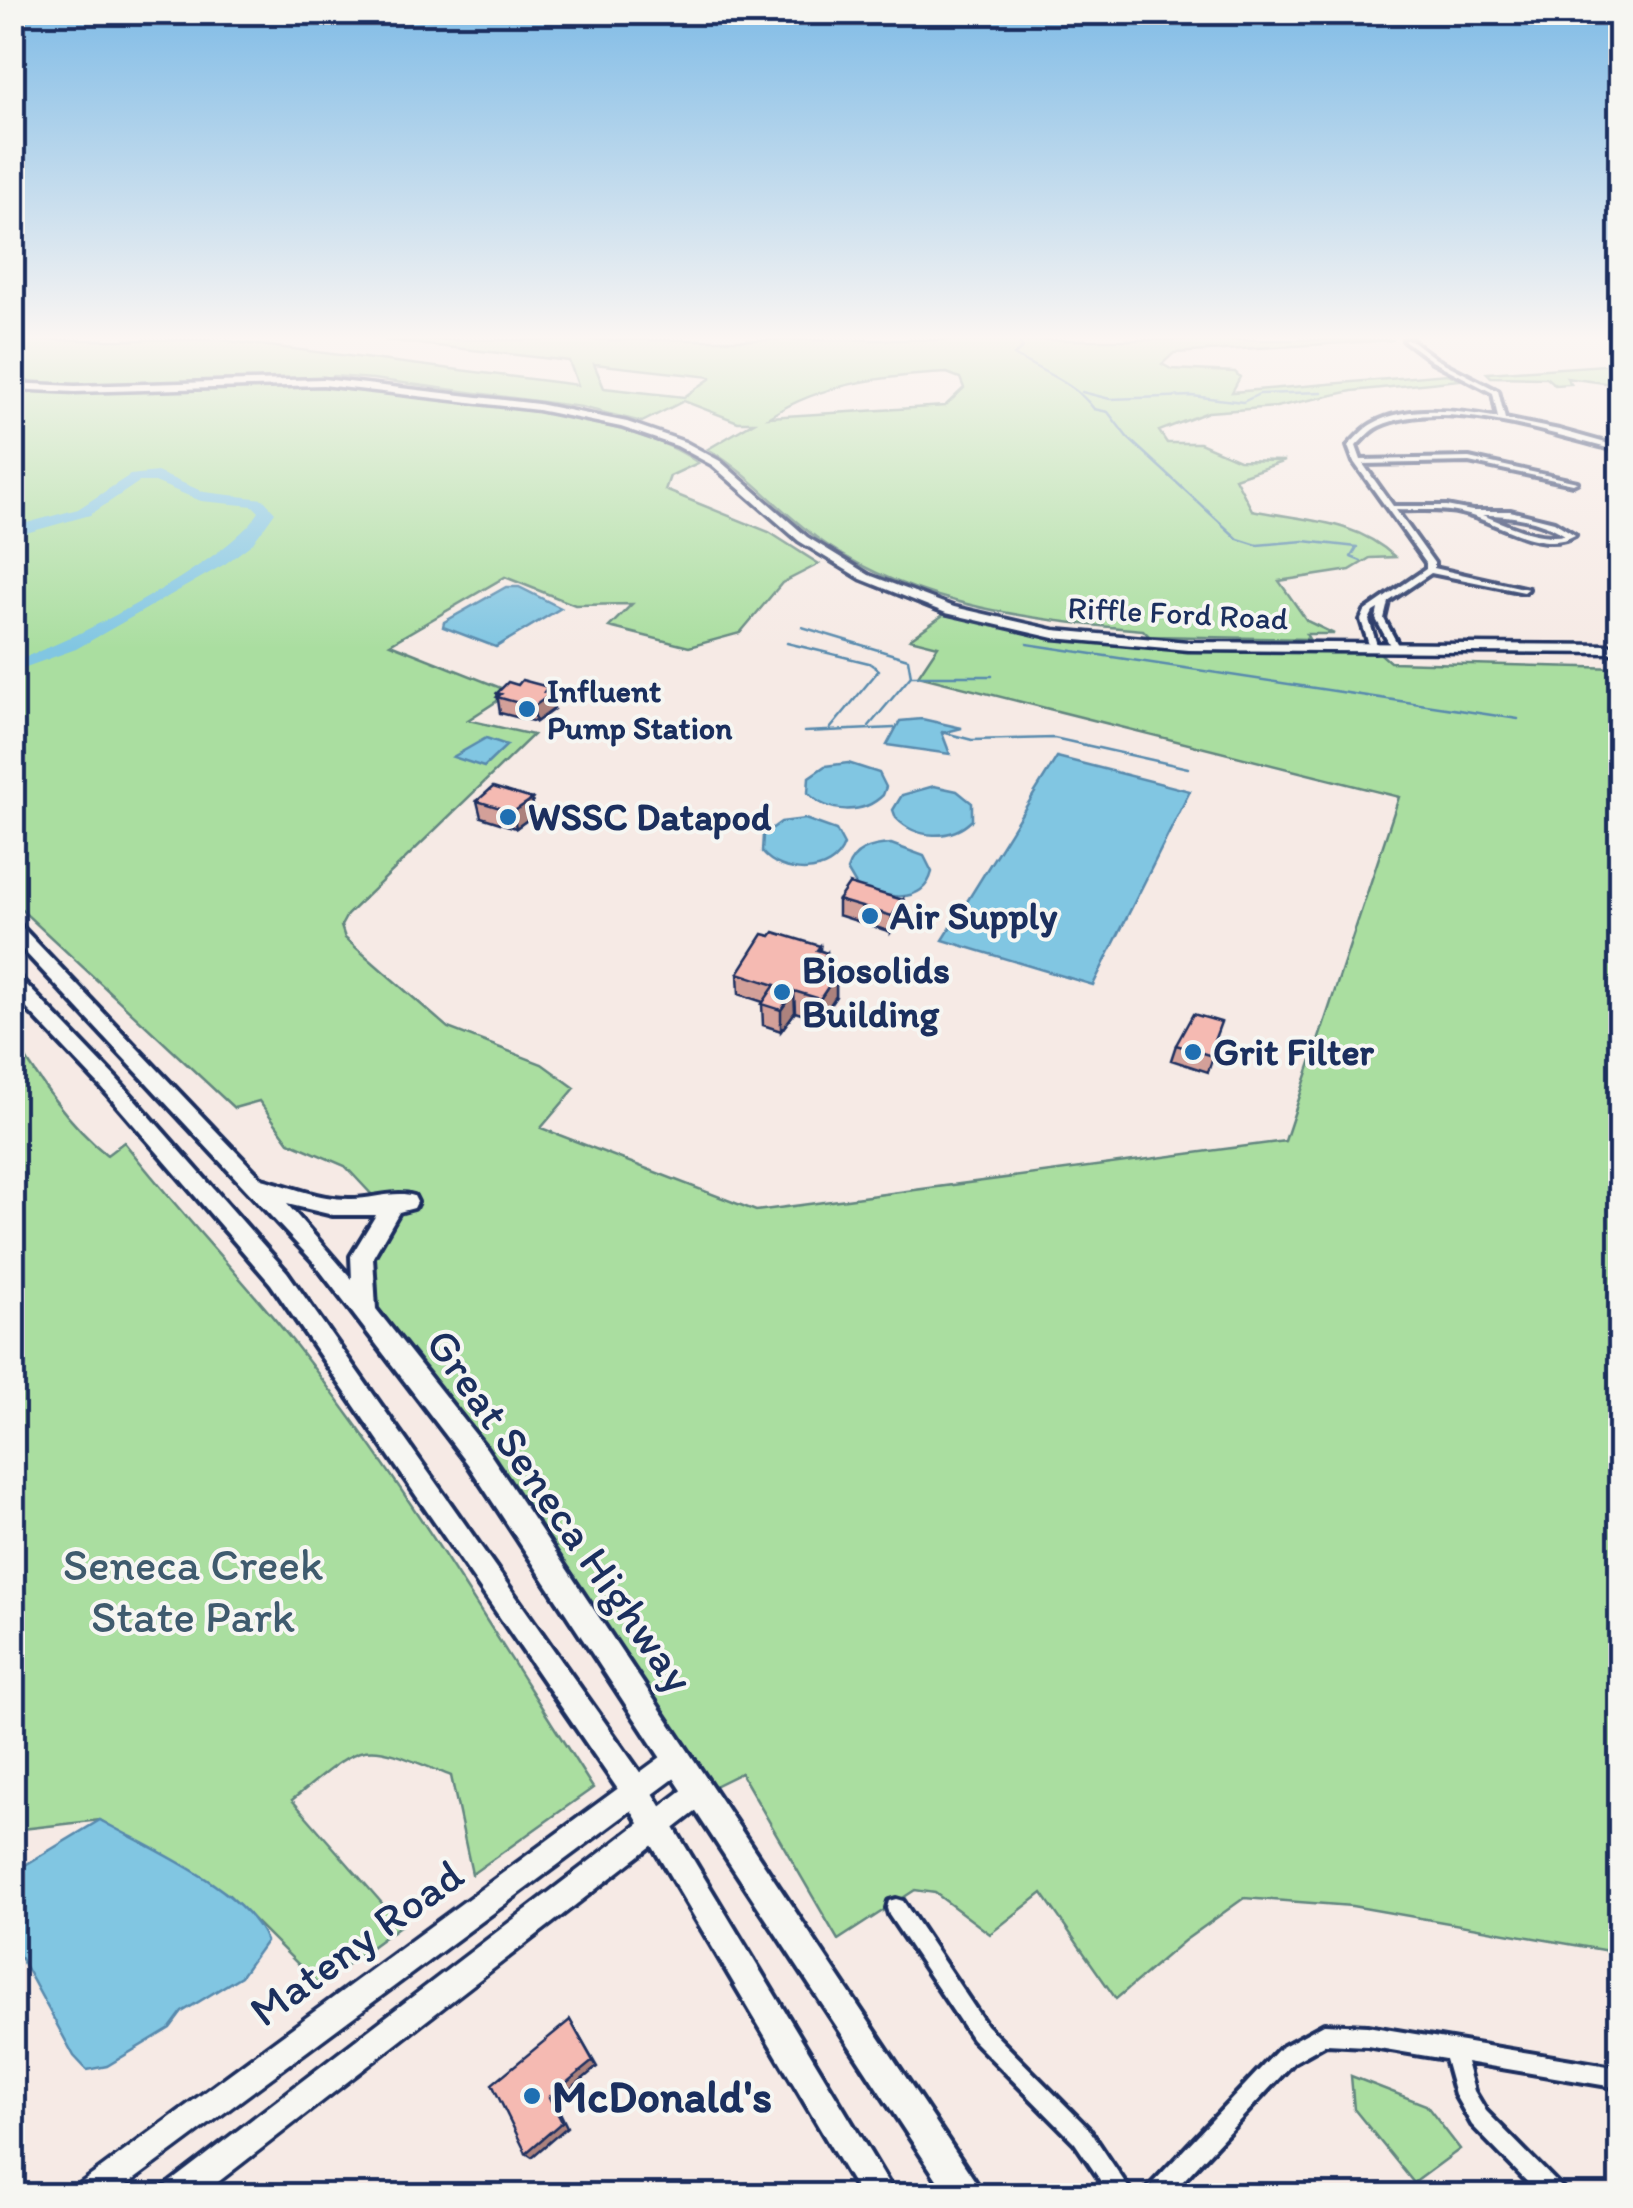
<svg xmlns="http://www.w3.org/2000/svg" width="1633" height="2208" viewBox="0 0 1633 2208" font-family="Itim,sans-serif">
  <style>
    .green { fill: #aadea0; stroke: #62867f; stroke-width: 2.5; fill-rule: evenodd }
    .water { fill: #81c6e2; stroke: #588aad; stroke-width: 2.5 }
    .lines { fill: none; stroke-linecap: round; stroke-linejoin: round }
    .stream { stroke: #588aad; stroke-width: 2.5 }
    .river { fill: #81c6e2; fill-rule: evenodd }
    .street-casing { stroke: #1b2f5e; stroke-width: 8 }
    .secondary-casing { stroke: #1b2f5e; stroke-width: 7 }
    .primary-casing { stroke: #1b2f5e; stroke-width: 8 }
    .street { fill: #f6f6f2; fill-rule: evenodd }
    .secondary { fill: #f6f6f2; fill-rule: evenodd }
    .primary { fill: #f6f6f2; fill-rule: evenodd }
    .wall { fill: #d3a099; stroke: #1b2f5e; stroke-width: 2.5 }
    .shaded-wall { fill: #ac827d; stroke: #1b2f5e; stroke-width: 2.5 }
    .building { fill: #f5bab2; stroke: #1b2f5e; stroke-width: 2.5 }
    .poi-dot { fill: #1f6fb2; stroke: #f6f6f2; stroke-width: 4 }
    .labels { text-anchor: middle; dominant-baseline: central; stroke-width: 8; stroke-linejoin: round; paint-order: stroke }
    .far-street-label { font-size: 32px; fill: #1b2f5e; stroke: #f6f6f2 }
    .far-poi-label { font-size: 32px; font-weight: bold; fill: #1b2f5e; stroke: #f6f6f2; text-anchor: start }
    .poi-label { font-size: 38px; font-weight: bold; fill: #1b2f5e; stroke: #f6f6f2; text-anchor: start }
    .near-street-label { font-size: 45px; fill: #1b2f5e; stroke: #f6f6f2 }
    .near-park-label { font-size: 45px; fill: #3f5b6e; stroke: #f6f6f2 }
    .near-poi-label { font-size: 45px; font-weight: bold; fill: #1b2f5e; stroke: #f6f6f2; text-anchor: start }
  </style>
  <rect width="100%" height="100%" fill="#f6eae5"/>
  <filter id="ink" filterUnits="userSpaceOnUse"><feTurbulence type="fractalNoise" baseFrequency=".01" numOctaves="2"/><feDisplacementMap in="SourceGraphic" scale="20" xChannelSelector="R" yChannelSelector="G"/><feConvolveMatrix kernelMatrix="1 2 1 2 8 2 1 2 1" color-interpolation-filters="sRGB"/></filter>
  <g filter="url(#ink)">
    <path class="green" d="M 13,340 L 222,340 L 578,385 L 569,361 L 384,340 L 1394,340 L 1174,353 L 1162,364 L 1171,369 L 1235,372 L 1240,377 L 1232,392 L 1448,374 L 1460,380 L 1352,391 L 1276,407 L 1208,412 L 1159,431 L 1167,443 L 1200,443 L 1239,460 L 1285,461 L 1235,478 L 1252,510 C 1304,521 1355,519 1395,557 L 1370,558 L 1350,570 L 1279,581 L 1307,621 L 1334,634 L 1306,634 L 1309,639 L 1149,636 L 1143,630 C 1036,621 918,606 827,545 C 784,517 753,476 708,449 L 754,422 L 738,422 L 684,401 L 642,422 L 581,407 L 373,379 L 333,376 L 312,384 C 335,391 368,391 395,393 C 471,402 643,419 698,463 L 670,476 L 665,490 L 769,532 L 819,564 L 782,583 L 740,633 L 689,647 L 609,627 L 632,604 L 575,605 L 505,577 L 390,644 L 511,692 L 468,720 L 533,735 L 347,915 L 341,926 L 345,938 L 448,1028 L 542,1064 L 575,1088 L 541,1128 L 756,1211 L 1285,1141 L 1399,797 L 918,676 L 938,646 L 910,639 L 950,610 L 1090,639 L 1374,648 L 1390,662 L 1620,668 L 1620,1953 L 1352,1906 L 1244,1898 L 1184,1941 L 1116,1999 L 1042,1893 L 990,1934 L 935,1893 L 915,1890 L 838,1940 L 741,1773 L 698,1794 L 366,1311 L 361,1271 L 388,1212 L 345,1166 L 289,1142 L 259,1101 L 234,1108 L 13,902 ZM 594,364 L 711,377 L 711,378 L 684,397 L 604,388 ZM 947,373 L 960,378 L 964,388 L 945,406 L 769,417 C 821,383 886,376 947,373 Z
      M 1620,364 L 1620,385 L 1567,378 L 1571,384 L 1555,385 L 1547,378 L 1491,377 L 1487,373 Z
      M 12,1028 L 13,1038 C 39,1080 68,1124 107,1155 L 124,1142 C 177,1210 237,1272 291,1339 C 403,1480 496,1637 593,1788 L 472,1874 L 451,1776 C 359,1739 368,1738 292,1800 L 401,1925 L 319,1985 L 229,1895 L 100,1820 L 13,1830 Z
      M 1351,2076 L 1426,2105 L 1460,2149 L 1414,2183 L 1354,2109 Z"/>
    <path class="water" d="M 506,587 L 519,587 L 561,608 L 496,647 L 443,627 L 444,622 Z
      M 922,719 L 962,728 L 942,733 L 950,754 L 887,745 L 900,721 Z
      M 486,738 L 507,745 L 484,767 L 453,757 Z
      M 1057,757 L 1190,791 L 1093,985 L 943,940 Z
      M 848,763 L 879,773 L 886,787 L 883,795 C 863,815 828,814 808,793 L 809,777 L 825,766 Z
      M 934,786 L 957,791 L 972,803 L 972,820 C 951,841 916,839 896,818 L 893,810 L 902,795 Z
      M 805,819 L 836,830 L 844,845 C 832,878 782,876 762,852 L 763,835 L 781,822 Z
      M 891,844 L 924,856 L 932,872 C 923,907 882,897 857,887 L 847,870 C 853,850 871,845 891,844 Z
      M 100,1820 C 147,1847 247,1889 266,1941 L 241,1976 L 182,2012 L 170,2028 L 107,2066 L 87,2070 L 74,2056 L 19,1955 L 13,1952 L 12,1873 Z"/>
    <g class="lines">
      <path class="stream" d="M 1018,340 L 1023,348 L 1014,355 C 1042,372 1075,383 1094,409 L 1108,412 L 1127,437 L 1238,539 L 1257,545 L 1304,541 L 1357,547 L 1351,557 L 1361,561
        M 1082,392 L 1110,399 L 1192,396 L 1243,402 L 1259,394 L 1322,392
        M 802,627 L 908,659 L 911,676 L 869,726
        M 787,643 L 869,663 L 879,670 L 830,729
        M 1027,644 L 1518,719
        M 912,676 L 992,676
        M 804,732 L 895,728
        M 942,732 L 972,740 L 1054,738 L 1188,768"/>
      <path class="river" d="M 157,472 L 204,492 L 263,499 L 275,512 L 253,543 L 225,564 L 76,649 L 12,672 L 12,661 C 68,645 230,560 259,512 L 253,506 L 201,501 L 155,482 L 139,482 L 90,515 L 12,537 L 12,527 L 78,509 L 130,475 Z"/>
      <g class="street-casing">
        <path id="street" d="M 1404,340 L 1411,340 L 1436,359 L 1498,391 L 1505,419 L 1559,430 L 1620,447 L 1620,451 C 1552,435 1446,396 1379,426 C 1370,430 1363,439 1356,446 L 1361,460 L 1469,458 L 1577,482 L 1573,484 L 1469,462 L 1363,464 L 1393,506 L 1446,506 L 1472,511 L 1510,511 L 1554,522 L 1575,535 C 1541,555 1495,520 1461,513 C 1440,508 1418,511 1396,510 L 1434,563 L 1434,568 L 1528,589 L 1524,592 L 1431,573 L 1388,602 L 1384,619 L 1399,647 L 1398,649 L 1392,649 L 1376,619 L 1378,609 L 1373,612 L 1369,620 L 1378,648 L 1374,651 L 1370,648 L 1361,620 L 1365,611 L 1426,569 L 1426,563 L 1354,462 L 1348,446 C 1355,439 1363,429 1372,424 C 1408,404 1459,411 1498,418 L 1493,393 L 1432,361 ZM 1482,515 C 1511,515 1541,519 1565,535 C 1537,540 1508,525 1482,515 Z
          M 896,1899 L 903,1901 L 986,2025 L 1089,2129 L 1134,2196 L 1111,2196 L 1075,2143 L 972,2039 L 889,1915 L 887,1908 L 889,1901 Z
          M 1324,2024 L 1367,2026 L 1620,2068 L 1620,2088 L 1466,2062 L 1474,2091 L 1486,2111 L 1563,2189 L 1566,2196 L 1541,2196 L 1472,2125 L 1455,2095 L 1445,2059 L 1367,2046 L 1326,2044 L 1294,2062 L 1169,2196 L 1144,2196 L 1147,2189 L 1280,2048 Z"/>
      </g>
      <g class="secondary-casing">
        <path id="secondary" d="M 323,379 L 538,404 L 627,422 L 685,442 L 720,461 L 807,537 L 869,575 L 954,607 L 1054,630 L 1188,642 L 1620,645 L 1620,653 L 1188,650 L 1054,638 L 946,613 L 861,579 L 799,541 L 712,465 L 677,446 L 621,427 L 538,410 L 323,385 L 75,392 L 12,389 L 12,383 L 75,386 Z
          M 678,1748 L 687,1751 L 690,1760 L 687,1769 L 112,2196 L 72,2196 L 77,2186 L 669,1751 Z
          M 698,1781 L 707,1785 L 711,1794 L 707,1803 L 200,2196 L 160,2196 L 165,2186 L 689,1785 Z"/>
      </g>
      <g class="primary-casing">
        <path id="primary" d="M 12,921 L 18,923 L 262,1179 C 292,1187 318,1199 349,1199 C 369,1200 395,1190 414,1196 L 417,1202 L 414,1208 L 399,1212 L 373,1257 L 376,1309 L 486,1448 L 985,2196 L 948,2196 L 468,1464 L 312,1260 L 12,938 ZM 287,1204 L 333,1215 L 376,1215 L 351,1256 L 352,1279 Z
          M 12,975 L 19,977 L 116,1078 L 287,1272 L 644,1778 L 896,2196 L 860,2196 L 624,1798 L 271,1284 L 102,1088 L 12,993 Z"/>
      </g>
      <use href="#street" class="street"/>
      <use href="#secondary" class="secondary"/>
      <use href="#primary" class="primary"/>
    </g>
    <path class="wall" d="M 548,687 L 549,693 L 551,694 L 554,709 L 536,722 L 500,713 L 497,693 Z
      M 532,799 L 534,815 L 516,828 L 481,817 L 477,801 Z
      M 838,900 L 903,900 L 902,916 L 891,932 L 838,915 Z
      M 820,946 L 820,951 L 827,953 L 827,972 L 836,975 L 836,996 L 820,1020 L 795,1012 L 781,1031 L 763,1025 L 762,1004 L 763,1002 L 739,994 L 738,973 Z
      M 1216,1041 L 1218,1042 L 1208,1072 L 1171,1060 L 1176,1045 Z"/>
    <path class="shaded-wall" d="M 548,687 L 550,695 L 551,694 L 554,709 L 536,722 L 533,707 Z
      M 532,799 L 534,815 L 516,828 L 513,812 Z
      M 903,900 L 902,916 L 891,932 L 892,916 Z
      M 820,946 L 820,963 L 827,953 L 827,974 L 816,990 L 817,950 Z
      M 836,975 L 836,996 L 820,1020 L 820,999 Z
      M 794,991 L 795,1012 L 781,1031 L 781,1010 Z
      M 570,2020 L 597,2067 L 555,2102 L 567,2127 L 532,2157 L 526,2153 L 549,2097 Z"/>
    <path class="building" d="M 522,680 L 548,687 L 544,692 L 551,694 L 533,707 L 497,697 L 501,694 L 497,693 L 508,682 L 518,685 Z
      M 493,787 L 532,799 L 513,812 L 477,801 Z
      M 849,884 L 903,900 L 892,916 L 838,900 Z
      M 774,932 L 820,946 L 817,950 L 827,953 L 816,968 L 836,975 L 820,999 L 794,991 L 781,1010 L 762,1004 L 775,985 L 738,973 L 763,934 L 771,936 Z
      M 1193,1014 L 1221,1022 L 1214,1041 L 1218,1042 L 1212,1056 L 1176,1045 Z
      M 570,2020 L 593,2061 L 549,2097 L 562,2122 L 526,2153 L 492,2084 Z"/>
  </g>
  <linearGradient id="sky" x2="0" y2="1"><stop stop-color="#7fbbe6"/><stop offset="0.52" stop-color="#fbf6f3"/><stop offset="1" stop-color="#fbf6f3" stop-opacity="0"/></linearGradient>
  <rect width="1633" height="649" fill="url(#sky)"/>
  <g class="poi-dot">
    <circle cx="527" cy="709" r="10"/>
    <circle cx="508" cy="817" r="10"/>
    <circle cx="870" cy="916" r="10"/>
    <circle cx="782" cy="992" r="10"/>
    <circle cx="1193" cy="1052" r="10"/>
    <circle cx="532" cy="2096" r="10"/>
  </g>
  <g class="labels">
    <g class="far-street-label">
      <text transform="translate(1178 613) rotate(3)">Riffle Ford Road</text>
    </g>
    <g class="far-poi-label">
      <text x="547" y="691">Influent<tspan x="547" dy="37">Pump Station</tspan></text>
    </g>
    <g class="poi-label">
      <text x="528" y="817">WSSC Datapod</text>
      <text x="890" y="916">Air Supply</text>
      <text x="802" y="970">Biosolids<tspan x="802" dy="44">Building</tspan></text>
      <text x="1213" y="1052">Grit Filter</text>
    </g>
    <g class="near-street-label">
      <text transform="translate(561 1510) rotate(55)">Great Seneca Highway</text>
      <text transform="translate(356 1942) rotate(-36)">Mateny Road</text>
    </g>
    <g class="near-park-label">
      <text x="193" y="1564">Seneca Creek<tspan x="193" dy="52">State Park</tspan></text>
    </g>
    <g class="near-poi-label">
      <text x="552" y="2096">McDonald's</text>
    </g>
  </g>
  <rect width="1633" height="2208" fill="none" stroke="#f6f6f2" stroke-width="50"/>
  <rect x="25" y="25" width="1583" height="2158" fill="none" stroke="#1b2f5e" stroke-width="4" filter="url(#ink)"/>
</svg>
